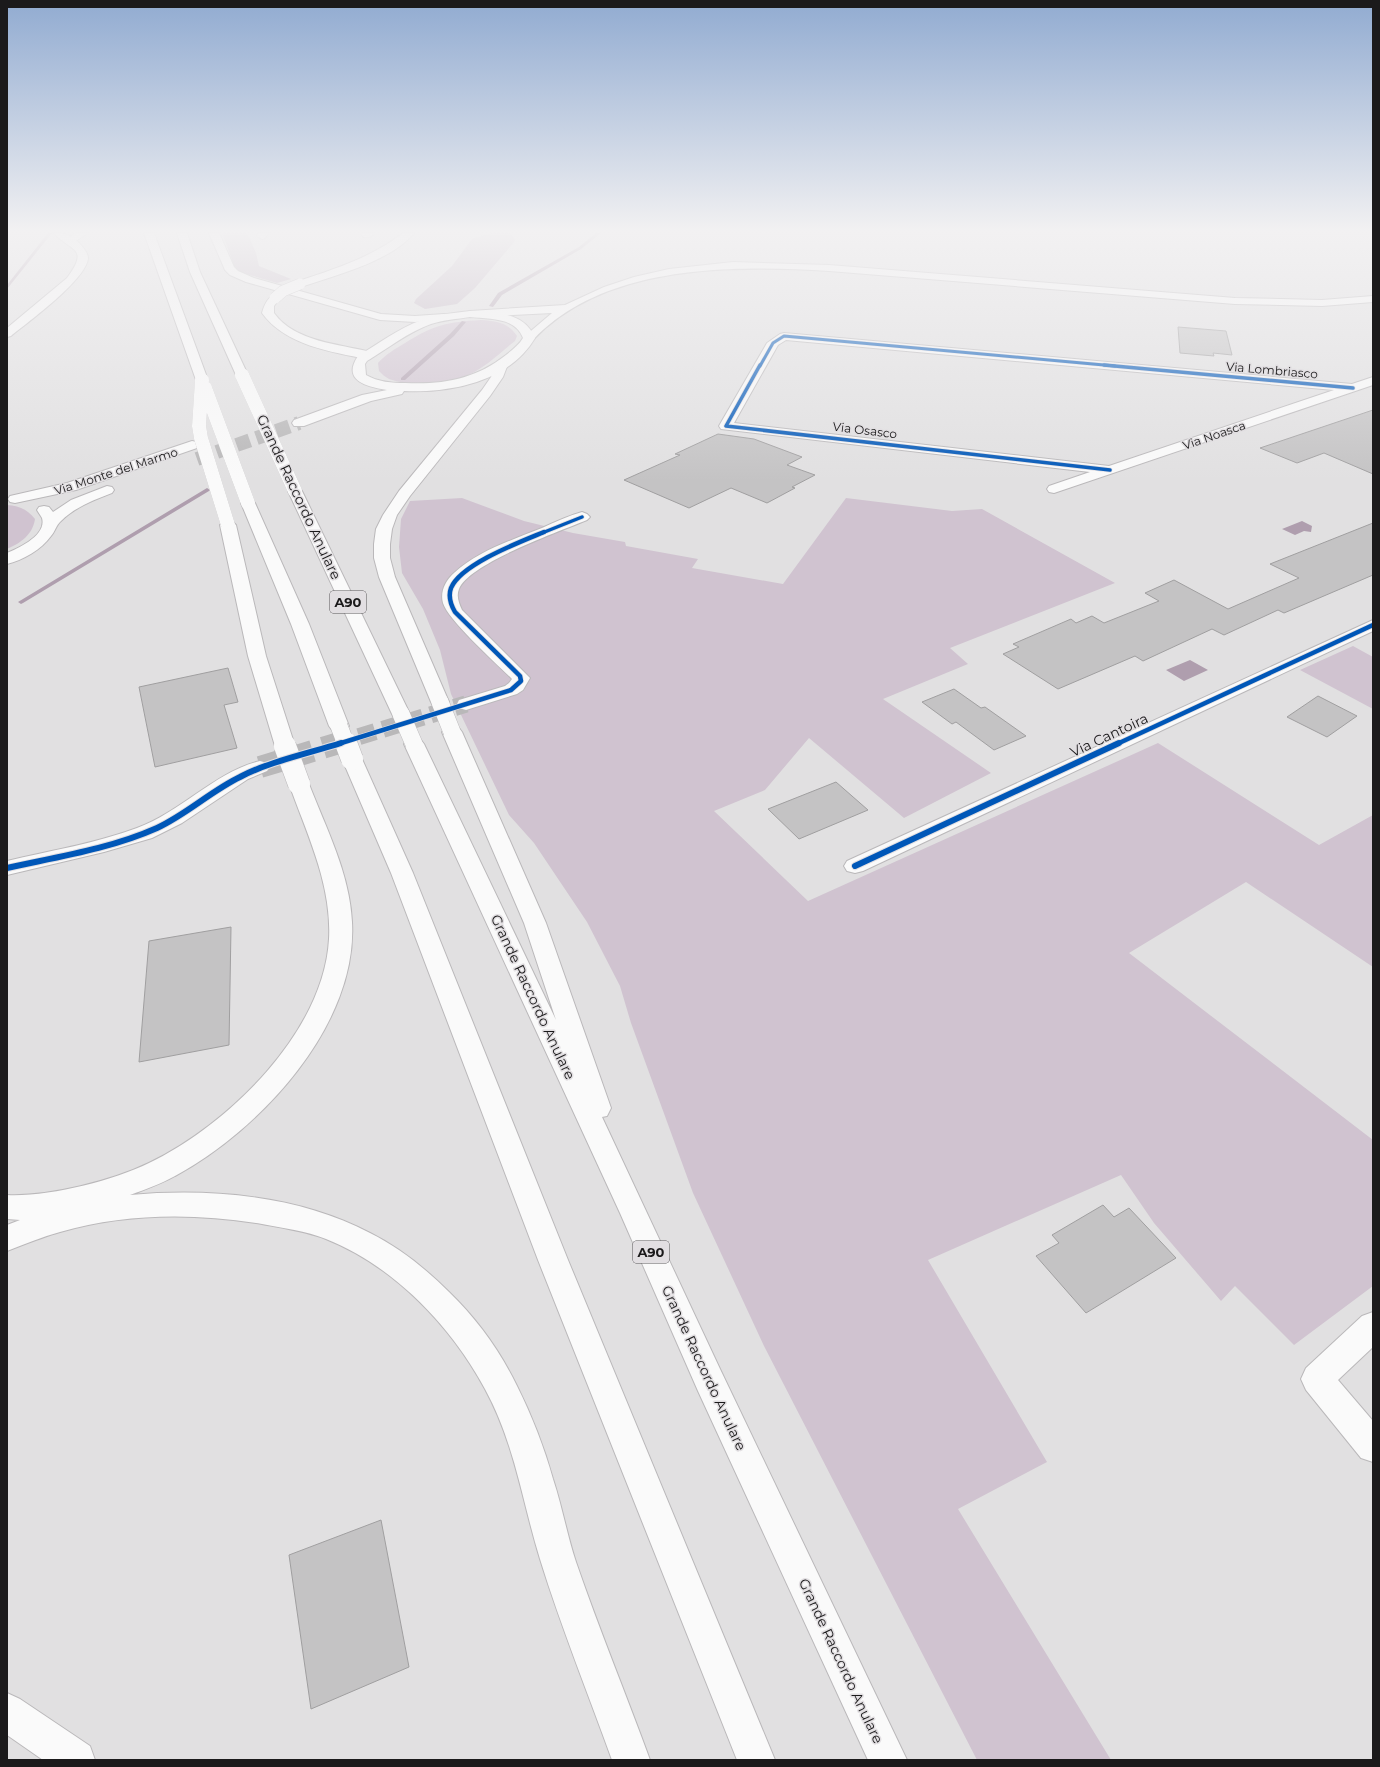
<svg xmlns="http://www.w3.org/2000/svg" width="1380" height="1767" viewBox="0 0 1380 1767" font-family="Montserrat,sans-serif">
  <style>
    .green { fill: #d0c3d0 }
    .forest { fill: #c4b7c4 }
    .water { fill: #af9eae }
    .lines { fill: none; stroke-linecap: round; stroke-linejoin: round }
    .stream { fill: #af9eae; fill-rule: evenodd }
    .building { fill: #c4c3c4; stroke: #a09fa0 }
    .minor-tunnel-far1 { stroke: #b9b8b9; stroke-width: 17; stroke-dasharray: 17 8; stroke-linecap: butt }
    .minor-tunnel { stroke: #b9b8b9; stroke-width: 22; stroke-dasharray: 22 11; stroke-linecap: butt }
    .major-tunnel { stroke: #b9b8b9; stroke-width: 14; stroke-dasharray: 14 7; stroke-linecap: butt }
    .minor-casing { stroke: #bab8ba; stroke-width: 2 }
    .major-casing { stroke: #bab8ba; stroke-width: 2 }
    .highway-casing { stroke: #bab8ba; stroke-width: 2 }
    .minor { fill: #fafafa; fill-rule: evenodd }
    .major { fill: #fafafa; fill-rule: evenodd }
    .highway { fill: #fafafa; fill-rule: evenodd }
    .minor-bridge-casing { stroke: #bab8ba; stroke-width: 12; stroke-linecap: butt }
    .highway-bridge-far2-casing { stroke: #bab8ba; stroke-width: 14; stroke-linecap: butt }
    .highway-bridge-far1-casing { stroke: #bab8ba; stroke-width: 18; stroke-linecap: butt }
    .highway-bridge-casing { stroke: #bab8ba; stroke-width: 23; stroke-linecap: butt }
    .minor-bridge { stroke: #fafafa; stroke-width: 11 }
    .highway-bridge-far2 { stroke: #fafafa; stroke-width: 14 }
    .highway-bridge-far1 { stroke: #fafafa; stroke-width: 17 }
    .highway-bridge { stroke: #fafafa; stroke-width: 22 }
    .cycleway-far3-casing { stroke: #e2dfe2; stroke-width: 4 }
    .cycleway-far2-casing { stroke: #e2dfe2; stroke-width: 5 }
    .cycleway-far1-casing { stroke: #e2dfe2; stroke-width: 6 }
    .cycleway-casing { stroke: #e2dfe2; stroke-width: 8 }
    .cycleway-far3 { stroke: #0057b8; stroke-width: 3 }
    .cycleway-far2 { stroke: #0057b8; stroke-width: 3.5 }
    .cycleway-far1 { stroke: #0057b8; stroke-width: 4.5 }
    .cycleway { stroke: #0057b8; stroke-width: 6 }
    .labels { text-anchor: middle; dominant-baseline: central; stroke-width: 3; stroke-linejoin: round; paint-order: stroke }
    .far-street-label { font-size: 12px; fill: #1b1a1b; stroke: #e2dfe2 }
    .shield { fill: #e2dfe2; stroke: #575557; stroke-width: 1 }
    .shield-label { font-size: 13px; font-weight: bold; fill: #1b1a1b }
    .street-label { font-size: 14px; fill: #1b1a1b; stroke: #e2dfe2 }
  </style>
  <rect width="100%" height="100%" fill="#e1e0e1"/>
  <path class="green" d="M 481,320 C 496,321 509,323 517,336 L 515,341 C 502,351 490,363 476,371 C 456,384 411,387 389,379 C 385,377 382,374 379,371 L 378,363 C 386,354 395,349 405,343 C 434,325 447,322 481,320 Z
    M 462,498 L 524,521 L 573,533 L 625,542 L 626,546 L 698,559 L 692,568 L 783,584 L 846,498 L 952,511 L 982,509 L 1115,583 L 950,648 L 968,664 L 883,699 L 991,773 L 904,818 L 809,738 L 765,790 L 714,811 L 808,901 L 1158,743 L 1319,845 L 1373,815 L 1373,967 L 1246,882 L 1129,953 L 1373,1140 L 1373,1286 L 1294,1345 L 1235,1286 L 1221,1301 L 1154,1223 L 1121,1175 L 928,1260 L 1047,1462 L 958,1509 L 1111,1760 L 977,1760 L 764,1346 L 693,1193 L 631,1023 L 620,986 L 587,922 L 534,843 L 509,815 L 451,694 L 440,650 L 423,609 L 402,573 L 399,547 L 401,519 L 410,501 Z
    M 7,505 C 19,506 27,509 35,519 C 33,534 21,543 7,549 Z
    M 1353,646 L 1373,657 L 1373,709 L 1300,670 Z"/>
  <path class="forest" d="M 222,233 L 247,233 L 256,253 L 259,266 L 291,279 L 277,283 L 236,271 Z
    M 491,233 L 511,233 L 515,241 L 475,288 L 457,304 L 425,309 L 414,303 L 416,299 L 452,266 L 472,239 Z"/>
  <path class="water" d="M 1302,521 L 1312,526 L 1311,532 L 1304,531 L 1295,535 L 1282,529 Z
    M 1190,660 L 1208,670 L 1184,681 L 1166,670 Z"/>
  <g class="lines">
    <path class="stream" d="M 48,233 L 52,233 L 7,289 L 7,285 Z
      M 596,233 L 601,233 L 581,249 L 502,295 L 493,307 L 489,306 L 498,293 L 579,247 Z
      M 462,321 L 466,322 L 454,336 L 405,380 L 401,380 L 401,378 L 450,334 Z
      M 207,488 L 210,490 L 209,491 L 23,603 L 21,604 L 18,602 Z"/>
  </g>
  <path class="building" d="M 1178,327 L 1226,331 L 1232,355 L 1213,353 L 1214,356 L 1180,353 Z
    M 1373,410 L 1373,474 L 1324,453 L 1297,463 L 1260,448 Z
    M 718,434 L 754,439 L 802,457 L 787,465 L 815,475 L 792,487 L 795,488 L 767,503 L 731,488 L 689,508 L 624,480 L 680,455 L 675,454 Z
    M 1373,523 L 1373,575 L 1284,613 L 1278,610 L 1224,635 L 1212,629 L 1143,661 L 1135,656 L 1058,689 L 1003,654 L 1019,647 L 1013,644 L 1071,619 L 1076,623 L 1092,616 L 1104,623 L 1159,601 L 1145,593 L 1174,580 L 1228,609 L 1299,578 L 1270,564 Z
    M 228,668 L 238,702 L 224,705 L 237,748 L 155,767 L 139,687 Z
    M 954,689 L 981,708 L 985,707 L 1026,736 L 994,750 L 956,722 L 952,724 L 922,702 Z
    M 1318,696 L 1357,716 L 1327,737 L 1287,717 Z
    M 836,782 L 868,810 L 799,839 L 768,809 Z
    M 231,927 L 229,1045 L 139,1062 L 149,941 Z
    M 1103,1205 L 1114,1217 L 1129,1208 L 1176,1258 L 1086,1313 L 1036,1256 L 1059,1243 L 1052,1235 Z
    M 381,1520 L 409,1667 L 311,1709 L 289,1555 Z"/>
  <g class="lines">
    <path class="minor-tunnel-far1" d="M 335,744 L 466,704"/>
    <path class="minor-tunnel" d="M 260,767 L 339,743"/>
    <path class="major-tunnel" d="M 197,459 L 299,423"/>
    <g class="minor-casing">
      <path id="minor" d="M 76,233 L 88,233 L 74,242 L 68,242 L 66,240 Z
        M 258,233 L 268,233 L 265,238 L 262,239 L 257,236 Z
        M 363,233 L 374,233 C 371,237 368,238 364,237 L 362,235 Z
        M 403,233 L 414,233 C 391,261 337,275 304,286 L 300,287 L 295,284 L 296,282 C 334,269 371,258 403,233 Z
        M 733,262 L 829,265 L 1235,298 L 1322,300 L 1373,296 L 1373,302 L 1322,306 L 1235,304 L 829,271 C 734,265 604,264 533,340 L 525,340 L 523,338 L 525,336 L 552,313 L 470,317 L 464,314 L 470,311 L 565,305 L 604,287 L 634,277 L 669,269 Z
        M 275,295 L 280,298 L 274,306 L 274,313 C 295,342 339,344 371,352 L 373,355 L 371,358 L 367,359 C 331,352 285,345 262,313 C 264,306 267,297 275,295 Z
        M 784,333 L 1352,384 L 1373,377 L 1373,385 L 1054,493 L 1049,492 L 1047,489 L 1049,486 L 1090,472 L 721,429 L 719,426 L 767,343 L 780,334 ZM 786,340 L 1334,390 L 1109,466 L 734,423 L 778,345 Z
        M 582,512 L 587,514 L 590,517 L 587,520 C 561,531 469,563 459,589 C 456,596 459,603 462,610 L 530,678 L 523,690 L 517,694 L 466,710 L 459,708 L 457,704 L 459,700 L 505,686 L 509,683 L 512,679 C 496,663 448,620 443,603 C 440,592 445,581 454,573 C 478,551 512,540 542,528 C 555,522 568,516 582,512 Z
        M 1373,620 L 1373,631 L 863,871 L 855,873 L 847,871 L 844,866 L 847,861 Z
        M 260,761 L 267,763 L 270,767 L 267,771 L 248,779 L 182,823 L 152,838 L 104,852 L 7,875 L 7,861 C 49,851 97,843 137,828 C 181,812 215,772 260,761 Z
        M 1373,1312 L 1373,1347 L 1338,1380 L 1373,1421 L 1373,1462 L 1361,1458 L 1306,1390 L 1301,1379 L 1306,1368 L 1362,1316 Z"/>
    </g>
    <g class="major-casing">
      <path id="major" d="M 54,233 C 66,233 73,236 81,245 C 84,249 88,253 88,258 C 87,279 28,322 11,336 L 7,337 L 7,328 L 67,278 C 90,247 71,252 54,233 Z
        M 470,311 C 495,313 524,311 535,338 C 509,382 451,393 404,391 L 402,394 L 371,401 L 304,426 L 294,426 L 292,423 L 294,420 L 362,395 L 387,390 C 368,387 341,381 358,356 C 378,344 399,328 422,320 C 437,314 454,313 470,311 ZM 470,317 C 489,319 515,317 523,338 C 519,345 512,350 506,355 C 476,379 442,385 405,383 C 392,383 378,382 366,375 L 365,364 L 367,361 C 387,349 408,332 431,324 C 443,320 457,319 470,317 Z
        M 192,441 L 197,442 L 199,445 L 197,448 L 76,490 L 15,503 L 10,502 L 8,499 L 10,496 L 67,483 Z
        M 107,486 L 112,487 L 114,490 L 112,493 C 94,500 75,507 61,521 C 56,525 55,532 51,536 C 41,550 23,560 7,564 L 7,553 C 19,548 47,535 42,518 C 41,516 38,512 37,510 L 39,507 L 44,506 L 49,507 L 53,512 L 71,500 Z
        M 7,1693 L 20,1699 L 90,1746 L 95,1760 L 43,1760 L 7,1735 Z"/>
    </g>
    <g class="highway-casing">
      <path id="highway" d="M 144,233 L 154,233 L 208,380 L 206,383 L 198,383 L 196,380 Z
        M 177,233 L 187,233 L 200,272 L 248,375 L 246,378 L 238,378 L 236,375 L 190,272 Z
        M 209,233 L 219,233 L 234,267 L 238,271 L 254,278 L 381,314 L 415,316 L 444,314 L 450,317 L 444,320 L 415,322 L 380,320 L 246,282 L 230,275 L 225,270 Z
        M 502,360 L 506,361 L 508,364 L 503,377 L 490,396 L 410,496 L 397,515 L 392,529 L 390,544 L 390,558 L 395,577 L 449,702 L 447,706 L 440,708 L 433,706 L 431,702 L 379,577 L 374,558 L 374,544 L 376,529 L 383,515 L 399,491 L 482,390 L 491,377 L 498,361 Z
        M 295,487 L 300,488 L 302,491 L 410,714 L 408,718 L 401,720 L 394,718 L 392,714 L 288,491 L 290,488 Z
        M 248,499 L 253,500 L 255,503 L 309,624 L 349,726 L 346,730 L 339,732 L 332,730 L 329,726 L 291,624 L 241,503 L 243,500 Z
        M 228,520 L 233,522 L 236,525 L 266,656 L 295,746 L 292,750 L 285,752 L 278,750 L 275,746 L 248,656 L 220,525 L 223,522 Z
        M 452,726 L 459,728 L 462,732 L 546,923 L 611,1108 L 607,1116 L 602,1117 L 720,1369 L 907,1760 L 868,1760 L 698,1391 L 620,1213 L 404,744 L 407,740 L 414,738 L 421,740 L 424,744 L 556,1020 L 524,923 L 442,732 L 445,728 Z
        M 352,753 L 359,755 L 362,759 L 413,873 L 568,1260 L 775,1760 L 737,1760 L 538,1260 L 391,873 L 342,759 L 345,755 Z
        M 299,778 L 306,780 L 309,784 C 326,828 350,874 352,922 C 358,1025 260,1130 175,1176 C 161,1184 146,1189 130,1195 C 210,1188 298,1195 370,1233 C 400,1248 426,1269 449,1292 C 477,1319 500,1351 517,1386 C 532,1416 544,1447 553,1479 C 562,1506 567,1535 576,1562 C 599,1629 626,1694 650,1760 L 612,1760 C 588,1693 561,1627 540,1559 C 522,1501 515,1444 485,1389 C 451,1326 394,1266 326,1239 C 306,1231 283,1228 262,1224 C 195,1213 126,1213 60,1232 C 42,1237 25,1244 7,1251 L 7,1225 L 20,1220 L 7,1219 L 7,1195 C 48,1197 112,1181 149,1163 C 228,1125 324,1032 329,939 C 332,885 307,834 289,784 L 292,780 Z"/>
    </g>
    <use href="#minor" class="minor"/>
    <use href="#major" class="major"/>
    <use href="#highway" class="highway"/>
    <g class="minor-bridge-casing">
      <path id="minor-bridge" d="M 275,298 L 283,291 L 300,284"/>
    </g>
    <g class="highway-bridge-far2-casing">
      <path id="highway-bridge-far2" d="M 242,375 L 295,491
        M 202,380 L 199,426 L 201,438 L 228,525
        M 205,388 L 248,503"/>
    </g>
    <g class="highway-bridge-far1-casing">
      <path id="highway-bridge-far1" d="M 440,702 L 452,732
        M 401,714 L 414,744
        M 339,726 L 346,744"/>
    </g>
    <g class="highway-bridge-casing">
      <path id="highway-bridge" d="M 346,743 L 352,759
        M 285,746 L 299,784"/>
    </g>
    <use href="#minor-bridge" class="minor-bridge"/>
    <use href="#highway-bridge-far2" class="highway-bridge-far2"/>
    <use href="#highway-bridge-far1" class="highway-bridge-far1"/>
    <use href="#highway-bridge" class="highway-bridge"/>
    <g class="cycleway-far3-casing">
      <path id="cycleway-far3" d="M 760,366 L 773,343 L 784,336 L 1115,366"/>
    </g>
    <g class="cycleway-far2-casing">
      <path id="cycleway-far2" d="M 760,365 L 726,426 L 1110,470
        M 1104,365 L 1353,388
        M 542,533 L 582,517"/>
    </g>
    <g class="cycleway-far1-casing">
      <path id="cycleway-far1" d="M 338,744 L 511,690 L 521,681 L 520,676 L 455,612 C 451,605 448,596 451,588 C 461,564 520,542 544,532
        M 1117,744 L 1373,625"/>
    </g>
    <g class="cycleway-casing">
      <path id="cycleway" d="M 855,866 L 1119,743
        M 7,868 C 57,857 110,849 157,828 C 187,814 211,791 240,777 C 268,762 310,753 341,743"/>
    </g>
    <use href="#cycleway-far3" class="cycleway-far3"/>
    <use href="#cycleway-far2" class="cycleway-far2"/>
    <use href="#cycleway-far1" class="cycleway-far1"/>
    <use href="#cycleway" class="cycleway"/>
  </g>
  <linearGradient id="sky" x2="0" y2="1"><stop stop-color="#91abd1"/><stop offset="0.48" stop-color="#f2f1f2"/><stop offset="1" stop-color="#f2f1f2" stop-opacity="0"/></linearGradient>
  <rect width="1380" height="481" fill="url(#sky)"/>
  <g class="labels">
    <g class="far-street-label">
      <text transform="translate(1272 370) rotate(5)">Via Lombriasco</text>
      <text transform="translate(865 430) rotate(7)">Via Osasco</text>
      <text transform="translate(1214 435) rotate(-19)">Via Noasca</text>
      <text transform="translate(116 471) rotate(-18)">Via Monte del Marmo</text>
    </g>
    <g class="shield">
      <rect x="330" y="591" width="36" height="22" rx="3"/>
      <rect x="633" y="1241" width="36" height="22" rx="3"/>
    </g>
    <g class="shield-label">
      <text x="348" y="602">A90</text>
      <text x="651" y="1252">A90</text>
    </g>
    <g class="street-label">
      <text transform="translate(299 497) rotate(65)">Grande Raccordo Anulare</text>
      <text transform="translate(1109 735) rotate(-25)">Via Cantoira</text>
      <text transform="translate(533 997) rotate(65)">Grande Raccordo Anulare</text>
      <text transform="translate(704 1368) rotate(65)">Grande Raccordo Anulare</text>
      <text transform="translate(841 1661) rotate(65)">Grande Raccordo Anulare</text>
    </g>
  </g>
  <rect width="1380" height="1767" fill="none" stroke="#1b1a1b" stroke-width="16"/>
</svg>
